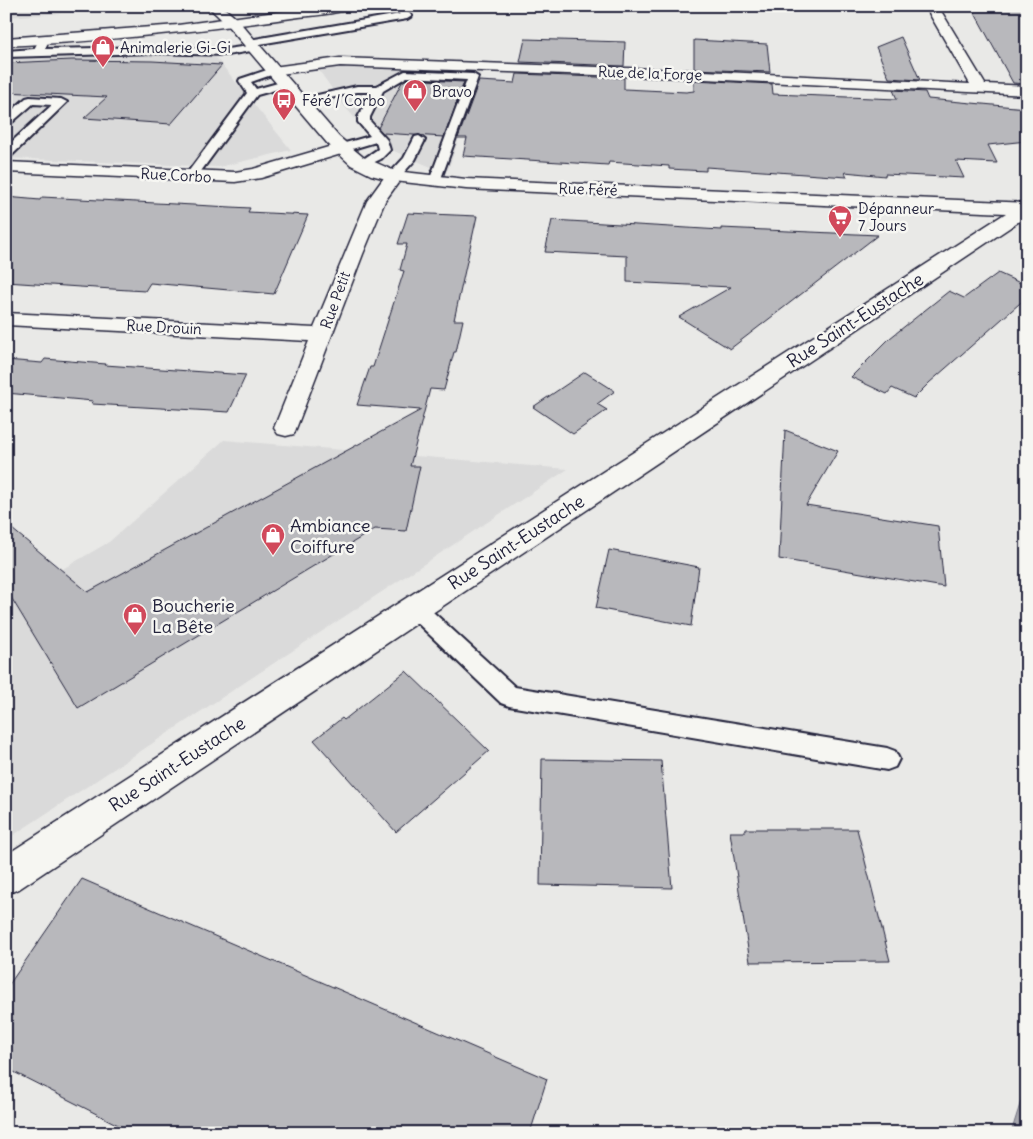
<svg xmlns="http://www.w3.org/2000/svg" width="1033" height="1139" viewBox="0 0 1033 1139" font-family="Delius,sans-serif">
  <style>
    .built { fill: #dadada }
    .water { fill: #a5a5ac; stroke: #71717f }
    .building { fill: #b8b8bc; stroke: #22223b }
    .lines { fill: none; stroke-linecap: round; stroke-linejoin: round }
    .lane-casing { stroke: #22223b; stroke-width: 4 }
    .street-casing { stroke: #22223b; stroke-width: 3 }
    .secondary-casing { stroke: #22223b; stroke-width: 3 }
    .primary-casing { stroke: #22223b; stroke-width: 3 }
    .lane { fill: #f6f6f2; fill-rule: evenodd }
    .street { fill: #f6f6f2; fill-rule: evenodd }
    .secondary { fill: #f6f6f2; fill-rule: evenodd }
    .primary { fill: #f6f6f2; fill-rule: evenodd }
    .labels { text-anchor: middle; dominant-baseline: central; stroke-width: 5; stroke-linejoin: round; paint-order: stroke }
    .far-poi-label { font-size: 15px; fill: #22223b; stroke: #f6f6f2; text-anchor: start }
    .far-street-label { font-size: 15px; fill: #22223b; stroke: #f6f6f2 }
    .street-label { font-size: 18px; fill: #22223b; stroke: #f6f6f2 }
    .poi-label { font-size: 18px; fill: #22223b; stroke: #f6f6f2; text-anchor: start }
  </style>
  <rect width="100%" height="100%" fill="#e9e9e7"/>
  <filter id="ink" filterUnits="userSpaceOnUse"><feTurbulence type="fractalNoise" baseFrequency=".02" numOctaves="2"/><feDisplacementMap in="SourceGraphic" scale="10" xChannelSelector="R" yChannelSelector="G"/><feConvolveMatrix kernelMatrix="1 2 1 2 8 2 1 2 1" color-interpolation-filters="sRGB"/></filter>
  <g filter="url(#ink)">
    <path class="built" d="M 6,6 L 166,6 L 6,17 Z
      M 204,43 L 291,150 L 219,167 L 6,158 L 6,100 L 13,94 L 6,93 L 6,51 Z
      M 341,67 L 481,74 L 448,170 L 431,167 L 378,144 L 345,107 L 318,69 Z
      M 224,440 L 568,469 L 6,840 L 6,602 L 109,542 Z"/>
    <path class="water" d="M 1027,1082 L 1027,1133 L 1011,1133 Z"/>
    <path class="building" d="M 971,6 L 1027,6 L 1027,84 L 1013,83 Z
      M 901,37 L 920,80 L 889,78 L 876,47 Z
      M 525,39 L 625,42 L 624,66 L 520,62 Z
      M 694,40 L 767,44 L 770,72 L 694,69 Z
      M 72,60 L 152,61 L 222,65 L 171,124 L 84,118 L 107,97 L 6,92 L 6,63 Z
      M 517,74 L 624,78 L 624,89 L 686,92 L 694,91 L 694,80 L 772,84 L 773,94 L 897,99 L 893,90 L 925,92 L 928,99 L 1026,108 L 1020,97 L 1027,97 L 1027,141 L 988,145 L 997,163 L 956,161 L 964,178 L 885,174 L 885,176 L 845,172 L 847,177 L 706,167 L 706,171 L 669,169 L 669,166 L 609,162 L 608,165 L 463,156 L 467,138 L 458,138 L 479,81 L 515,83 Z
      M 407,79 L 464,82 L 444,137 L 383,133 L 378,128 L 402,82 Z
      M 6,197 L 40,200 L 42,197 L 250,208 L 248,212 L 308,215 L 274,294 L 150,283 L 145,291 L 80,287 L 6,282 Z
      M 408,213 L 477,216 L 454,320 L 463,320 L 456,352 L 454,352 L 444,390 L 430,389 L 410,466 L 420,466 L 406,531 L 375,529 L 78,708 L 6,589 L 6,524 L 88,592 L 421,410 L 357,405 L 370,367 L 373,367 L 404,271 L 400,270 L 407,244 L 398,244 Z
      M 552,220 L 721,230 L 721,228 L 878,235 L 730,349 L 679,317 L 731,287 L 627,282 L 627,256 L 545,252 Z
      M 998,273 L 1027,286 L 1027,297 L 929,383 L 914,398 L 892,388 L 887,394 L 851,377 L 890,338 L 949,291 L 964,298 Z
      M 45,359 L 106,364 L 105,365 L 246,375 L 229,412 L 92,404 L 93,401 L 6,393 L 6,360 L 42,363 Z
      M 585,372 L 615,391 L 597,404 L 607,410 L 573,434 L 533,407 Z
      M 785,430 L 838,451 L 806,505 L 938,526 L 944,587 L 779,559 Z
      M 609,550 L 699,567 L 691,626 L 596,608 Z
      M 406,671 L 489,751 L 396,832 L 314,740 L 342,718 L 344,720 Z
      M 542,759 L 661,761 L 672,888 L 540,885 Z
      M 745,829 L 857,829 L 890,961 L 750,962 L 730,832 L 745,832 Z
      M 82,879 L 547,1079 L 530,1133 L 134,1133 L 6,1068 L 6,989 Z"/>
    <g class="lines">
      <g class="lane-casing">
        <path id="lane" d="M 207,6 L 218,6 L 224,11 L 222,13 L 216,13 Z
          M 392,6 L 402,6 L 412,16 L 407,19 L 254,45 L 258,48 L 257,50 L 227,55 L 153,53 L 6,57 L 6,51 L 34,49 L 39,40 L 43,39 L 48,42 L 45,49 L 153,47 L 227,49 L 248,46 L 244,43 L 249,40 L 400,14 Z
          M 273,68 L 277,69 L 278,71 L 277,73 L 251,82 L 256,89 L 285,81 L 290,84 L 289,86 L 257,95 L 196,178 L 188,178 L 186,175 L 188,172 L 247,93 L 239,81 L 240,79 Z
          M 405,71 L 473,74 L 478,77 L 439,184 L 435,185 L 429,181 L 467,80 L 407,77 L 383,91 L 370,117 L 370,121 L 387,140 L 390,150 L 381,159 L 362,168 L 356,164 L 378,149 L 376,142 L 342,152 L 336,148 L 338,145 L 370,136 L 358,122 L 358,117 L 372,92 L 357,92 L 300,105 L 294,102 L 296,100 L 357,86 L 377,86 Z
          M 30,97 L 61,99 L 67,102 L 10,157 L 6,158 L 6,147 L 52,105 L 33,104 L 10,124 L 6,125 L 6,116 L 26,98 Z
          M 419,136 L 425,140 L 415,160 L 398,179 L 390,179 L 388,176 L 390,173 L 404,158 L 415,137 Z
          M 415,600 L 422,602 L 515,687 L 887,748 L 895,751 L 899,759 L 895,767 L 887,770 L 509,706 L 501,703 L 408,614 L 405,608 L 408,602 Z"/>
      </g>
      <g class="street-casing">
        <path id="street" d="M 925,6 L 938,6 L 985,84 L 1027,86 L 1027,95 L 684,78 L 340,66 L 273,75 L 268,74 L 266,71 L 268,68 L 273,67 L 340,58 L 684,70 L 970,84 Z
          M 342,143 L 348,144 L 350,148 L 348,152 L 261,178 L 235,182 L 6,172 L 6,162 L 235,172 L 253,169 Z
          M 394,171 L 400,172 L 403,176 L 385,201 L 363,254 L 294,434 L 286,436 L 278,434 L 274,428 L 309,341 L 6,325 L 6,313 L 314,328 L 367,201 L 388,172 Z"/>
      </g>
      <g class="secondary-casing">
        <path id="secondary" d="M 219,7 L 224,8 L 237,19 L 339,137 L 363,157 L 395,171 L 466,179 L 1027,203 L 1027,216 L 19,889 L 6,894 L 6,855 L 1006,213 L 466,189 L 394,181 L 371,175 L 351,165 L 327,143 L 227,25 L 213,11 Z"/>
      </g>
      <g class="primary-casing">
        <path id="primary" d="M 321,6 L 354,6 C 348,13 310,16 299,17 C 202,31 104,41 6,46 L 6,38 L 178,25 Z"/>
      </g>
      <use href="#lane" class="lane"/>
      <use href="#street" class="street"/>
      <use href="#secondary" class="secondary"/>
      <use href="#primary" class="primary"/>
    </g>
  </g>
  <defs>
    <g id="shop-pin" transform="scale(1.25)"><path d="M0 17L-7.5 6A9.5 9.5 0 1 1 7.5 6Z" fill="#d1495b" stroke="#f6f6f2"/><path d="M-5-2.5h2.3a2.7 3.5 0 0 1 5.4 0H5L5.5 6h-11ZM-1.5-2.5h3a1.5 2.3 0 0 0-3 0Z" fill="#fff"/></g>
    <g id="bus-pin" transform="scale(1.25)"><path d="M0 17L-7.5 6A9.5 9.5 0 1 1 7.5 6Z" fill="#d1495b" stroke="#f6f6f2"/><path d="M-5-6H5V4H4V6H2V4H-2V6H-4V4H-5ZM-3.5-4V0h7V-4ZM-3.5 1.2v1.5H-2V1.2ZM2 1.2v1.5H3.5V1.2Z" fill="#fff"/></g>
    <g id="supermarket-pin" transform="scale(1.25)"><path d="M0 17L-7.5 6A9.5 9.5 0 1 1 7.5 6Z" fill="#d1495b" stroke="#f6f6f2"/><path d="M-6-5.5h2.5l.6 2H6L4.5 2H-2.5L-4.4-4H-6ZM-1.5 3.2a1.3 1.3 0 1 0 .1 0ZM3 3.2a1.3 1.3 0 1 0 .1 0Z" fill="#fff"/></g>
  </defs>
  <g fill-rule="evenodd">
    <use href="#shop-pin" x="103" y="47"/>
    <use href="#shop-pin" x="415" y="91"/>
    <use href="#bus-pin" x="284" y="100"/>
    <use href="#supermarket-pin" x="840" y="217"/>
    <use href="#shop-pin" x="273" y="535"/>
    <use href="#shop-pin" x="135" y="615"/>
  </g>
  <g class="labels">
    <g class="far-poi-label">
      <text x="120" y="47">Animalerie Gi-Gi</text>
      <text x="432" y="91">Bravo</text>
      <text x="302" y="100">Féré / Corbo</text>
      <text x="858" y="208">Dépanneur<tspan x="858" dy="17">7 Jours</tspan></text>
    </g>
    <g class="far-street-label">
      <text transform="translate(650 73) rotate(2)">Rue de la Forge</text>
      <text transform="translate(176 175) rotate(3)">Rue Corbo</text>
      <text transform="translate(588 189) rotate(2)">Rue Féré</text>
      <text transform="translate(335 300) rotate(-70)">Rue Petit</text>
      <text transform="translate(164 327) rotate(3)">Rue Drouin</text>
    </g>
    <g class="street-label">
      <text transform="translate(855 320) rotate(-33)">Rue Saint-Eustache</text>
      <text transform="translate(516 542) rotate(-33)">Rue Saint-Eustache</text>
      <text transform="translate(177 764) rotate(-33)">Rue Saint-Eustache</text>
    </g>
    <g class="poi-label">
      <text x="290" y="525">Ambiance<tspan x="290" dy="21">Coiffure</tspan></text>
      <text x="152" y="605">Boucherie<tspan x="152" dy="21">La Bête</tspan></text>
    </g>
  </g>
  <rect width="1033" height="1139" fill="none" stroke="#f6f6f2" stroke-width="25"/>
  <rect x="12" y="12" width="1008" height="1114" fill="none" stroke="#22223b" stroke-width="2" filter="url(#ink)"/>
</svg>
